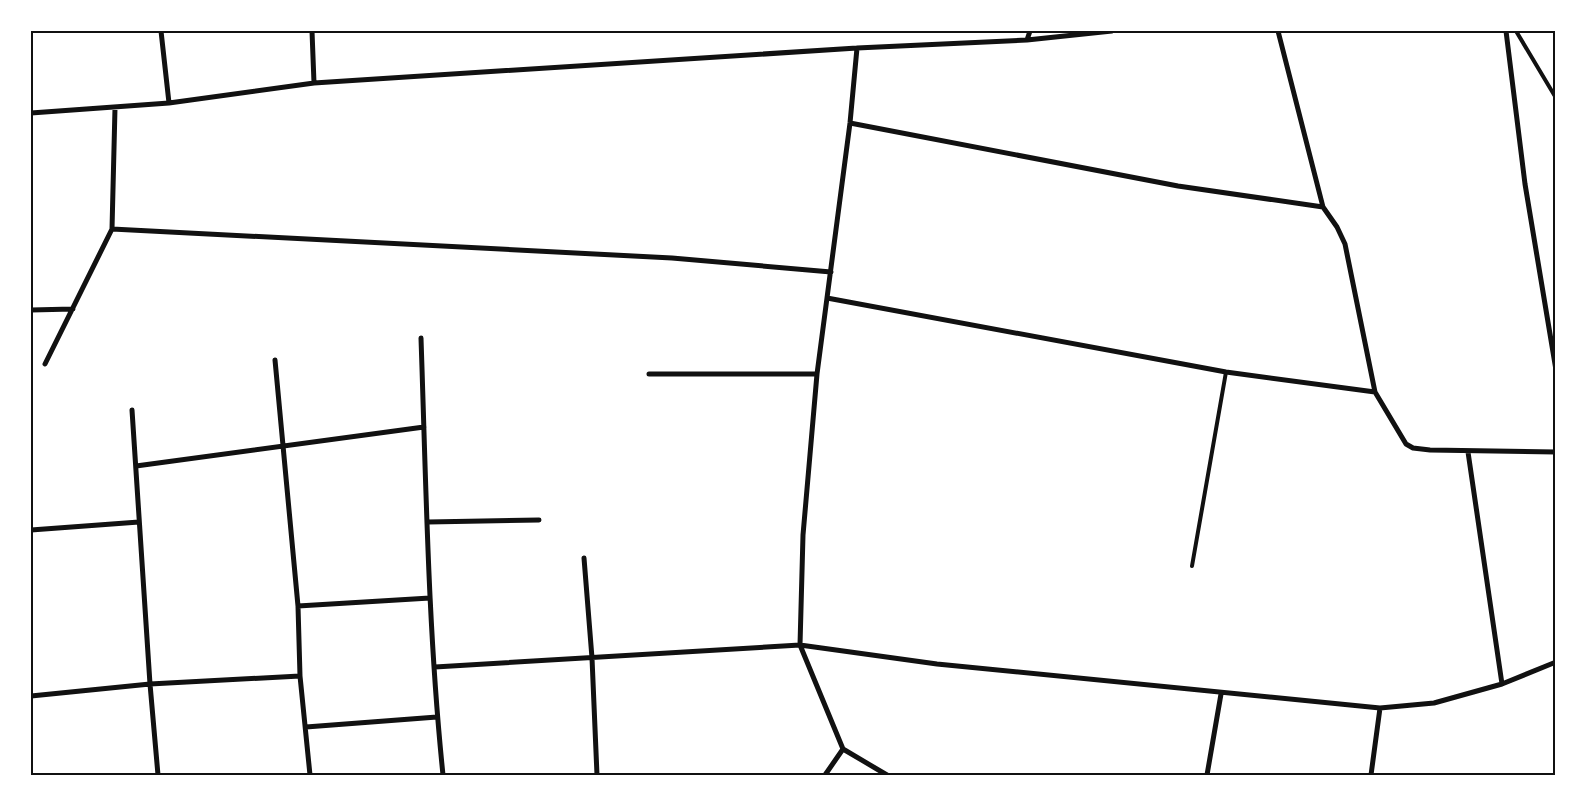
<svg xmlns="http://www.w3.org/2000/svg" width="1587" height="806" viewBox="0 0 1587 806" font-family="'DejaVu Sans',sans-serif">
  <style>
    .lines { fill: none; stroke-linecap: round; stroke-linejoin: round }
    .service { stroke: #111; stroke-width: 4 }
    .minor { stroke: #111; stroke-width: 5 }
    .neatline { fill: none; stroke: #111; stroke-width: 2 }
  </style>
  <rect width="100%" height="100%" fill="#fff"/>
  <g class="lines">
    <path class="service" d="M 1516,31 L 1556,98
      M 1192,566 L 1226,372"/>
    <path class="minor" d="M 161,31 L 169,103
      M 312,31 L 314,83
      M 1278,31 L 1323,207 L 1337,227 L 1345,244 L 1375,392 L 1406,444 L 1413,448 L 1430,450 L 1556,452
      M 1506,31 L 1525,184 L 1556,370
      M 1027,40 L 1030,31
      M 31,113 L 169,103 L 314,83 L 857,48 L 1027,40 L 1112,31
      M 850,123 L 1178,186 L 1323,207
      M 112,229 L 672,258 L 831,272
      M 827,298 L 1226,372 L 1375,392
      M 31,310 L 73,309
      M 421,338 C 426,483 428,630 443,775
      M 275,360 L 298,606 L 300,676 L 310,775
      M 45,364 L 112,229 L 115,108
      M 649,374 L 817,374
      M 132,410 L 150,684 L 158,775
      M 1468,452 L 1502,684
      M 136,466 L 424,427
      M 428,522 L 539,520
      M 31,530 L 139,522
      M 584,558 L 592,658 L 597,775
      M 298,606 L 430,598
      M 435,667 L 800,645 L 937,664 L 1380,708 L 1434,703 L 1502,684 L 1556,662
      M 31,696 L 150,684 L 300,676
      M 306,727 L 437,717
      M 843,749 L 887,775
      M 825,775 L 843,749 L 800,645 L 803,535 L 817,374 L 850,123 L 857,48
      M 1207,775 L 1221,694
      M 1371,775 L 1380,708"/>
  </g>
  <rect width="1587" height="806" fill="none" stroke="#ffffff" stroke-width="65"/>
  <rect x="32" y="32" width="1522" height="742" class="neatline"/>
</svg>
